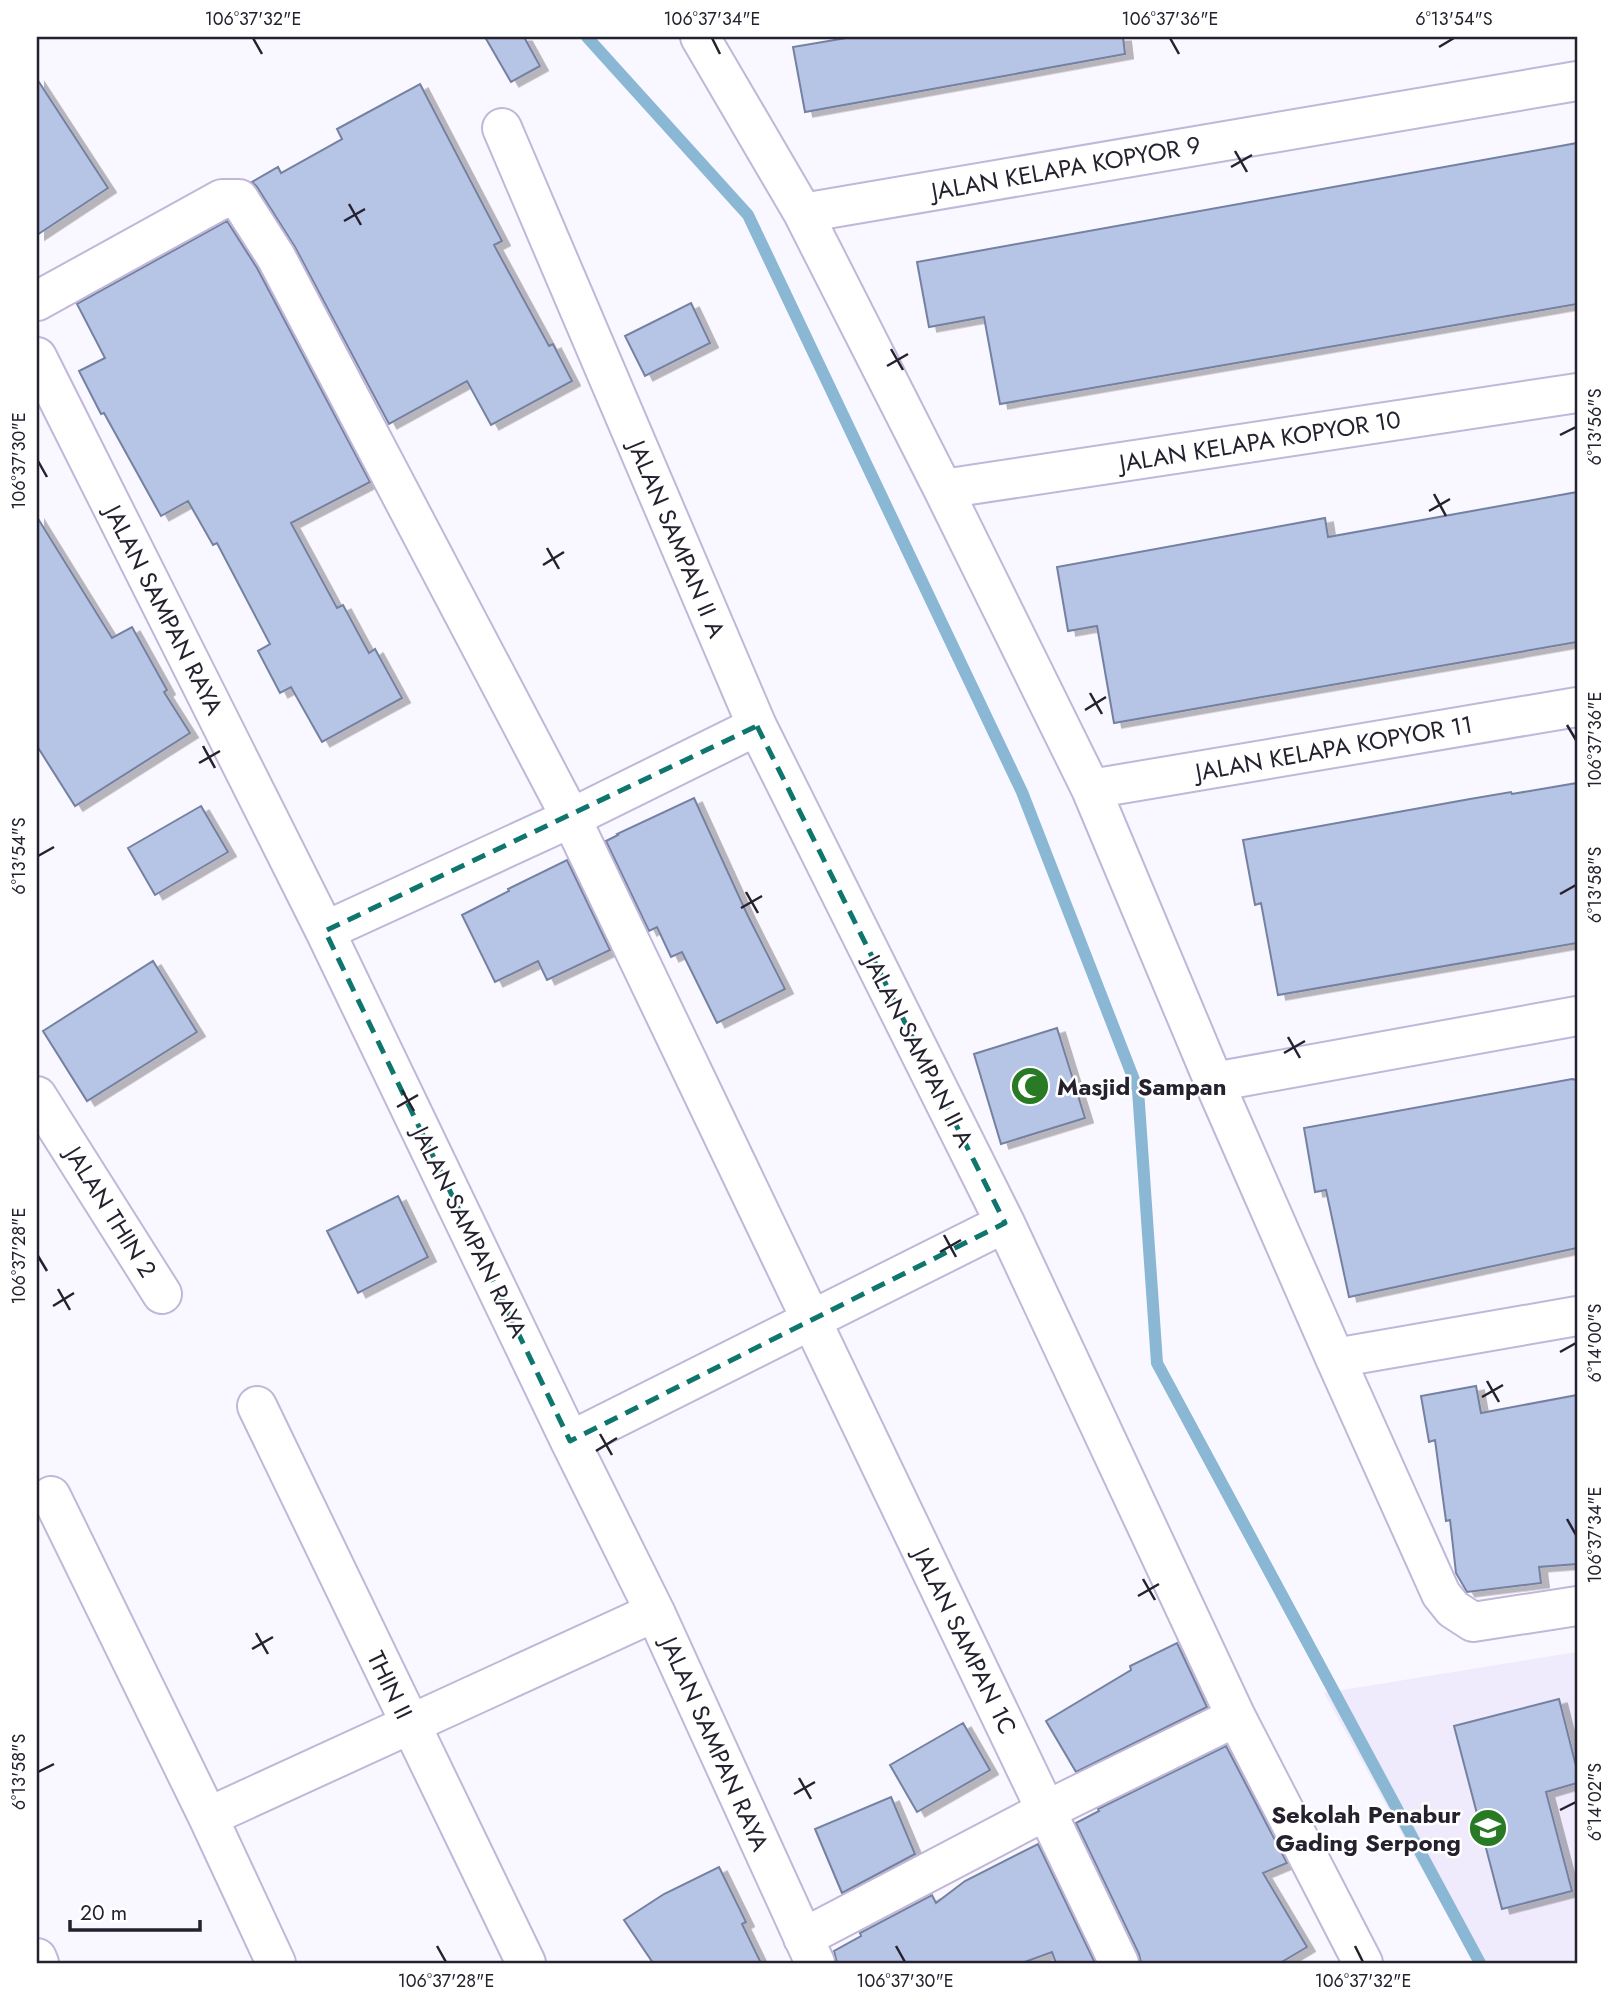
<svg xmlns="http://www.w3.org/2000/svg" width="1614" height="2000" viewBox="0 0 1614 2000" font-family="Jost,sans-serif">
  <style>
    .built { fill: #efeafc }
    .lines { fill: none; stroke-linecap: round; stroke-linejoin: round }
    .stream { stroke: #8ab7d4; stroke-width: 12 }
    .building { fill: #b6c4e5; stroke: #7481a0; stroke-width: 2; filter: url(#shadow) }
    .minor-casing { stroke: #c0b7d9; stroke-width: 42 }
    .minor { stroke: #fff; stroke-width: 38 }
    .marked { fill: none; stroke: #0f766e; stroke-width: 5; stroke-dasharray: 14 9; stroke-linejoin: round }
    .ticks { fill: none; stroke: #25212e; stroke-width: 2.5 }
    .labels { text-anchor: middle; dominant-baseline: central; stroke-width: 5; stroke-linejoin: round; paint-order: stroke }
    .street-label { font-size: 24px; fill: #25212e; stroke: #fff }
    .poi-label { font-size: 24px; font-weight: bold; fill: #25212e; stroke: #fff; text-anchor: start }
    .neatline { fill: none; stroke: #25212e; stroke-width: 2.5 }
    .ticks-label { font-size: 18px; text-anchor: middle; fill: #25212e }
  </style>
  <defs>
    <filter id="shadow"><feDropShadow dx="8" dy="4.5" stdDeviation="0" flood-color="#0004"/></filter>
  </defs>
  <rect width="100%" height="100%" fill="#f9f7ff"/>
  <path class="built" d="M 1577,1652 L 1577,1963 L 1474,1963 L 1324,1693 Z"/>
  <g class="lines">
    <path class="stream" d="M 587,37 L 748,215 L 1022,792 L 1138,1090 L 1157,1363 L 1480,1963"/>
  </g>
  <path class="building" d="M 485,37 L 524,37 L 540,66 L 511,82 Z
    M 852,37 L 1123,37 L 1125,54 L 805,112 L 793,47 Z
    M 37,79 L 108,188 L 37,235 Z
    M 420,84 L 502,241 L 494,245 L 549,346 L 553,344 L 572,381 L 491,425 L 467,381 L 389,424 L 295,247 L 257,187 L 252,182 L 278,167 L 281,173 L 342,139 L 337,129 Z
    M 1577,143 L 1577,304 L 1000,404 L 984,317 L 929,327 L 917,262 Z
    M 227,221 L 257,268 L 370,482 L 291,523 L 337,608 L 343,605 L 369,653 L 375,649 L 402,698 L 322,742 L 291,687 L 280,693 L 258,651 L 270,644 L 217,543 L 213,545 L 188,501 L 161,516 L 104,413 L 101,414 L 79,371 L 105,358 L 77,304 Z
    M 691,303 L 710,343 L 645,376 L 625,336 Z
    M 1577,492 L 1577,642 L 1114,723 L 1097,626 L 1068,631 L 1057,567 L 1325,518 L 1328,537 Z
    M 37,517 L 112,638 L 132,627 L 167,690 L 164,692 L 190,733 L 75,806 L 37,746 Z
    M 1577,783 L 1577,943 L 1278,995 L 1261,903 L 1255,905 L 1243,840 L 1470,799 L 1511,792 L 1512,794 Z
    M 694,798 L 747,914 L 785,989 L 717,1023 L 682,952 L 671,957 L 657,927 L 649,931 L 606,841 L 618,835 L 617,834 Z
    M 201,806 L 228,852 L 155,895 L 128,848 Z
    M 567,860 L 610,950 L 547,980 L 538,961 L 495,982 L 462,915 L 509,891 L 508,889 Z
    M 153,961 L 197,1032 L 87,1101 L 43,1031 Z
    M 1057,1028 L 1085,1118 L 1001,1144 L 974,1054 Z
    M 1572,1079 L 1577,1080 L 1577,1248 L 1349,1297 L 1326,1190 L 1315,1192 L 1304,1128 Z
    M 398,1196 L 428,1257 L 358,1293 L 327,1231 Z
    M 1476,1386 L 1481,1413 L 1577,1395 L 1577,1564 L 1539,1567 L 1541,1583 L 1467,1592 L 1456,1573 L 1450,1520 L 1446,1521 L 1435,1440 L 1429,1442 L 1421,1396 Z
    M 1177,1643 L 1207,1707 L 1076,1772 L 1046,1721 L 1131,1670 L 1130,1666 Z
    M 1559,1699 L 1577,1770 L 1577,1783 L 1546,1792 L 1572,1891 L 1502,1909 L 1454,1726 Z
    M 963,1723 L 990,1770 L 917,1812 L 890,1765 Z
    M 1226,1746 L 1287,1863 L 1263,1873 L 1307,1947 L 1280,1963 L 1141,1963 L 1139,1954 L 1076,1823 L 1099,1811 L 1098,1809 Z
    M 891,1797 L 915,1854 L 842,1893 L 815,1829 Z
    M 1038,1844 L 1095,1963 L 1056,1963 L 1052,1952 L 1022,1963 L 837,1963 L 834,1951 L 861,1936 L 860,1933 L 932,1895 L 936,1903 L 965,1881 Z
    M 719,1867 L 746,1922 L 742,1924 L 761,1963 L 653,1963 L 624,1920 L 664,1894 Z"/>
  <g class="lines">
    <g class="minor-casing">
      <path id="minor" d="M 700,37 L 803,213 L 943,489 L 1091,789 L 1214,1082 L 1335,1358 L 1441,1594 L 1453,1609 L 1473,1622 L 1577,1606
        M 502,128 L 757,726 L 1005,1223 L 1236,1717 L 1363,1963
        M 803,213 L 1577,81
        M 37,301 L 222,199 L 239,199 L 276,257 L 571,818 L 1119,1963
        M 37,357 L 325,931 L 570,1441 L 655,1612 L 815,1963
        M 943,489 L 1577,393
        M 1091,789 L 1577,707
        M 325,931 L 571,818 L 757,726
        M 1214,1082 L 1577,1016
        M 37,1096 L 162,1294
        M 1335,1358 L 1577,1316
        M 257,1406 L 526,1963
        M 570,1441 L 1005,1223
        M 51,1496 L 208,1817 L 276,1963
        M 208,1817 L 655,1612
        M 803,1938 L 1047,1810 L 1236,1717
        M 37,1958 L 39,1963"/>
    </g>
    <use href="#minor" class="minor"/>
  </g>
  <path class="marked" d="M 757,726 L 1005,1223 L 570,1441 L 325,931 Z"/>
  <path class="ticks" d="M 253,38 L 262,54M 712,38 L 720,54M 1170,38 L 1179,54M 1439,47 L 1454,38M 1235,151 L 1247,172M 1231,167 L 1252,155M 349,204 L 361,225M 344,221 L 365,209M 891,349 L 903,370M 887,366 L 908,354M 1560,435 L 1576,427M 38,461 L 47,477M 1434,494 L 1446,516M 1429,511 L 1450,499M 547,548 L 559,569M 543,565 L 564,552M 1090,693 L 1102,714M 1085,710 L 1106,697M 1567,725 L 1576,740M 203,746 L 215,768M 199,763 L 220,751M 38,856 L 54,847M 746,892 L 758,913M 1560,894 L 1576,885M 741,908 L 762,896M 1288,1037 L 1300,1058M 1284,1053 L 1305,1041M 402,1090 L 414,1111M 397,1107 L 418,1095M 944,1235 L 956,1257M 940,1252 L 961,1240M 38,1256 L 47,1271M 58,1289 L 70,1310M 53,1306 L 74,1293M 1560,1352 L 1576,1343M 1487,1381 L 1499,1402M 1482,1397 L 1503,1385M 600,1434 L 612,1455M 596,1451 L 617,1438M 1567,1519 L 1576,1535M 1143,1579 L 1155,1600M 1138,1596 L 1159,1584M 256,1633 L 268,1654M 252,1649 L 273,1637M 38,1772 L 54,1764M 799,1778 L 811,1799M 794,1794 L 815,1782M 1560,1810 L 1576,1802M 437,1946 L 446,1962M 896,1946 L 905,1962M 1355,1946 L 1363,1962"/>
  <defs>
    <g id="mosque-disc" transform="scale(2.0125)"><circle r="9.5" fill="#287a24" stroke="#fff"/><path d="M3.5-4.9A6 6 0 1 0 3.5 4.9A5 5 0 1 1 3.5-4.9Z" fill="#fff"/></g>
    <g id="school-disc" transform="scale(2.0125)"><circle r="9.5" fill="#287a24" stroke="#fff"/><path d="M0-5L7-2L0 1L-7-2ZM-4 1L0 2.5L4 1V4Q0 6-4 4Z" fill="#fff"/></g>
  </defs>
  <g fill-rule="evenodd">
    <use href="#mosque-disc" x="1030" y="1086"/>
    <use href="#school-disc" x="1488" y="1828"/>
  </g>
  <g class="labels">
    <g class="street-label">
      <text transform="translate(1066 168) rotate(-10)">JALAN KELAPA KOPYOR 9</text>
      <text transform="translate(1260 441) rotate(-9)">JALAN KELAPA KOPYOR 10</text>
      <text transform="translate(677 539) rotate(67)">JALAN SAMPAN II A</text>
      <text transform="translate(164 610) rotate(63)">JALAN SAMPAN RAYA</text>
      <text transform="translate(1334 748) rotate(-10)">JALAN KELAPA KOPYOR 11</text>
      <text transform="translate(919 1051) rotate(63)">JALAN SAMPAN II A</text>
      <text transform="translate(111 1212) rotate(58)">JALAN THIN 2</text>
      <text transform="translate(470 1232) rotate(64)">JALAN SAMPAN RAYA</text>
      <text transform="translate(965 1641) rotate(64)">JALAN SAMPAN 1C</text>
      <text transform="translate(390 1685) rotate(64)">THIN II</text>
      <text transform="translate(715 1744) rotate(66)">JALAN SAMPAN RAYA</text>
    </g>
    <g class="poi-label">
      <text x="1057" y="1086">Masjid Sampan</text>
      <text x="1461" y="1814" text-anchor="end">Sekolah Penabur<tspan x="1461" dy="28">Gading Serpong</tspan></text>
    </g>
  </g>
  <rect width="1614" height="2000" fill="none" stroke="#ffffff" stroke-width="77"/>
  <path d="M70 1920v10h130v-10" fill="none" stroke="#25212e" stroke-width="3.5"/>
  <text x="80" y="1920" font-size="21" fill="#25212e" stroke="#ffffff" stroke-width="5" paint-order="stroke">20 m</text>
  <rect x="38" y="38" width="1538" height="1924" class="neatline"/>
  <g class="ticks-label">
    <text x="253" y="25">106°37'32"E</text>
    <text x="712" y="25">106°37'34"E</text>
    <text x="1170" y="25">106°37'36"E</text>
    <text x="1454" y="25">6°13'54"S</text>
    <text transform="translate(1595 427) rotate(-90)" y="6">6°13'56"S</text>
    <text transform="translate(19 461) rotate(-90)" y="6">106°37'30"E</text>
    <text transform="translate(1595 740) rotate(-90)" y="6">106°37'36"E</text>
    <text transform="translate(19 856) rotate(-90)" y="6">6°13'54"S</text>
    <text transform="translate(1595 885) rotate(-90)" y="6">6°13'58"S</text>
    <text transform="translate(19 1256) rotate(-90)" y="6">106°37'28"E</text>
    <text transform="translate(1595 1343) rotate(-90)" y="6">6°14'00"S</text>
    <text transform="translate(1595 1535) rotate(-90)" y="6">106°37'34"E</text>
    <text transform="translate(19 1772) rotate(-90)" y="6">6°13'58"S</text>
    <text transform="translate(1595 1802) rotate(-90)" y="6">6°14'02"S</text>
    <text x="446" y="1987">106°37'28"E</text>
    <text x="905" y="1987">106°37'30"E</text>
    <text x="1363" y="1987">106°37'32"E</text>
  </g>
</svg>
